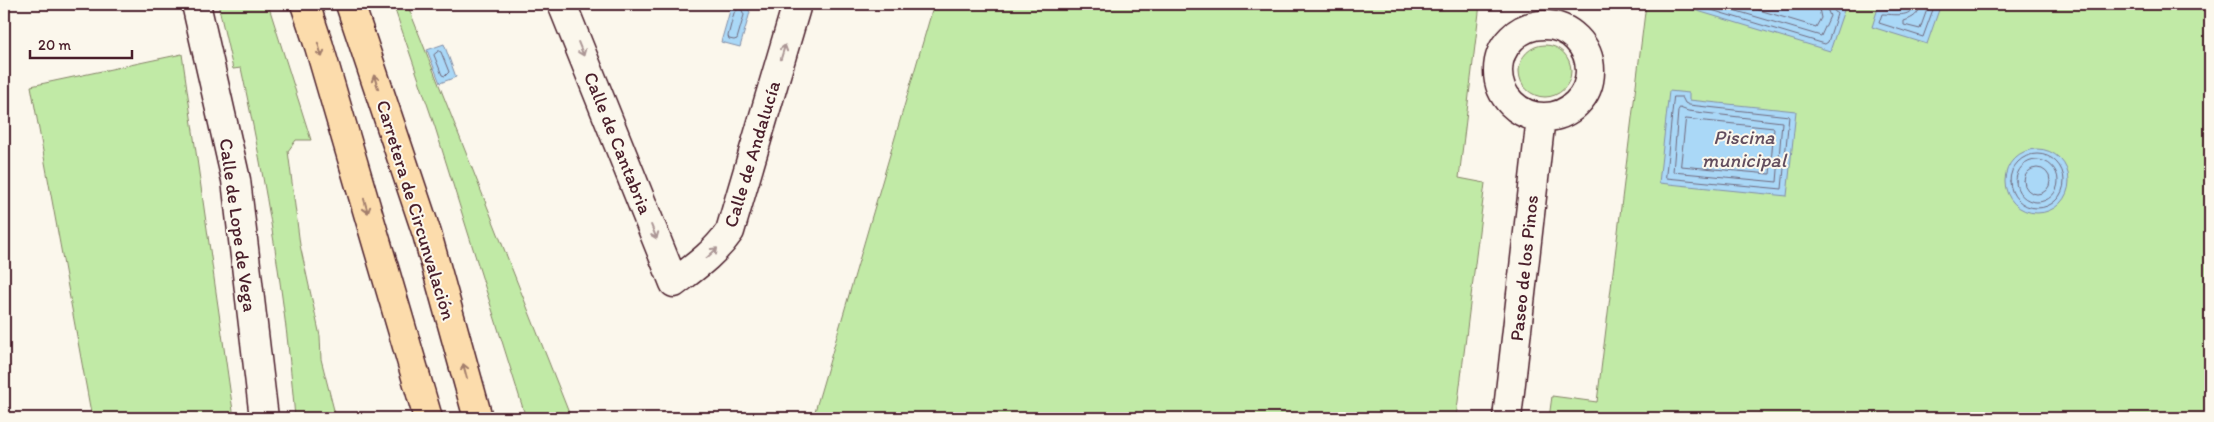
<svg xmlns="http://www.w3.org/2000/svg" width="2214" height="422" viewBox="0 0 2214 422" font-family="Itim,sans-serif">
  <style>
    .green { fill: #c1eaa6; stroke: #868468 }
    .water { fill: #aad8f7; stroke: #848ea5 }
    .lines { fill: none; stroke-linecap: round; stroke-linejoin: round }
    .shore { stroke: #70697d; stroke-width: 1 }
    .minor-casing { stroke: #4a1f2b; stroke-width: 31 }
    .major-casing { stroke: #4a1f2b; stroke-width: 31 }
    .minor { stroke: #fbf7ec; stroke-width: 28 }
    .major { stroke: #fcdcac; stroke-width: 28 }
    .oneway { stroke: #ab9695 }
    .oneway2 { stroke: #a37e6c }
    .labels { text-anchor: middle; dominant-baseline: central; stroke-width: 4; stroke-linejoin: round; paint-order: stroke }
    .street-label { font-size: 19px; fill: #4a1f2b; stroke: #fbf7ec }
    .water-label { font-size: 20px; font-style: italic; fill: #624d5e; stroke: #fbf7ec }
  </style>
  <rect width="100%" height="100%" fill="#fbf7ec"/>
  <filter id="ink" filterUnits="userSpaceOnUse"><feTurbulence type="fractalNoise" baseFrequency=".02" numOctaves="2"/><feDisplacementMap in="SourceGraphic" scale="10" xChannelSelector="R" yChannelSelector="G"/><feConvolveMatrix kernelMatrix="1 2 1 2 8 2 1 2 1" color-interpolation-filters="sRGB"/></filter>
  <g filter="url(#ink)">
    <path class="green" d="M 218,4 L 268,4 L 311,140 L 296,140 L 288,151 L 300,245 L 320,336 L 321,359 L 336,418 L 295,418 C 286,301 266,183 241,68 L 233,69 Z
      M 393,4 L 407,4 L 571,418 L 526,418 L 435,127 Z
      M 934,4 L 1480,4 L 1459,178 L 1485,183 L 1456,418 L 813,418 Z
      M 1646,4 L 2210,4 L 2210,418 L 1549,418 L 1552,396 L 1597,402 Z
      M1519 71a26 26 0 1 1 52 0a26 26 0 1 1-52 0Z
      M 182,54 L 234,418 L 92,418 L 31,86 Z"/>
    <path class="water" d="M 738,4 L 744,4 L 750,12 L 740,47 L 721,42 L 731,7 L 734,7 Z
      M 1692,4 L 1819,4 L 1845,7 L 1830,51 L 1691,9 Z
      M 1911,4 L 1941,4 L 1927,44 L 1872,27 L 1878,8 C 1891,10 1901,13 1911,4 Z
      M 444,44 L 456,77 L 440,83 L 427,50 Z
      M 1669,91 L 1689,93 L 1689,100 L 1796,111 L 1787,196 L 1659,183 Z
      M2005 181a32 32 0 1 1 64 0a32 32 0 1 1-64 0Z"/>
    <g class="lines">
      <path class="shore" d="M 1697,4 L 1698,6 L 1825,44 L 1828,42 L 1837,14 L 1832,8 L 1831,4
        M 1713,4 L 1821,36 L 1830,16 L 1825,4
        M 1739,4 L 1816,27 L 1821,18 L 1818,4
        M 1914,4 C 1912,19 1893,14 1882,14 L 1879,23 L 1923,37 L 1935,4
        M 1920,4 C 1920,14 1913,18 1904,21 L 1904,25 L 1920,29 L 1929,4
        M 739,9 L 742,10 L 744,15 L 737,39 L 734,40 L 729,39 L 728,36 L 734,13 Z
        M 439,51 L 441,52 L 449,72 L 445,76 L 442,75 L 434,55 Z
        M 1674,97 L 1682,97 L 1685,103 L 1689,105 L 1789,116 L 1782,189 L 1666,178 Z
        M 1680,108 L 1688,111 L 1782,122 L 1777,182 L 1673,172 L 1678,111 Z
        M 1686,119 L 1774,128 L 1770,174 L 1681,166 Z
        M2010 181a27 27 0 1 1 54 0a27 27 0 1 1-54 0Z
        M2016 181a21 21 0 1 1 42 0a21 21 0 1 1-42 0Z
        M2024 181a13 13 0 1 1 26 0a13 13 0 1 1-26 0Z"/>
      <g class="minor-casing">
        <path id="minor" d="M 196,4 L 236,180 L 264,418
          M 562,4 L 674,283 C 695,267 715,253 730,231 L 797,4
          M1498 71a46 46 0 1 1 92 0a46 46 0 1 1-92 0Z
          M 1507,418 L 1541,117"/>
      </g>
      <g class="major-casing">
        <path id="major" d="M 305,4 L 319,46 L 428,418
          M 350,4 L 427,234 L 478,418"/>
      </g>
      <use href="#minor" class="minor"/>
      <use href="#major" class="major"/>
    </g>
    <defs><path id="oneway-shaft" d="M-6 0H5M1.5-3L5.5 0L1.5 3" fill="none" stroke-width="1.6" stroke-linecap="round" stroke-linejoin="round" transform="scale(1.25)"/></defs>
    <g class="oneway">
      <use href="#oneway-shaft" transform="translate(581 49) rotate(68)"/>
      <use href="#oneway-shaft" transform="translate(783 52) rotate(-73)"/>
      <use href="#oneway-shaft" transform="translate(654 232) rotate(68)"/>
      <use href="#oneway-shaft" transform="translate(712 253) rotate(-43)"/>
    </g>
    <g class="oneway2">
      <use href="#oneway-shaft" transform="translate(320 50) rotate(73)"/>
      <use href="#oneway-shaft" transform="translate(376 82) rotate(-108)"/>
      <use href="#oneway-shaft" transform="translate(366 206) rotate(74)"/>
      <use href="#oneway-shaft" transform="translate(465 371) rotate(-105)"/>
    </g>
  </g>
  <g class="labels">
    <g class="street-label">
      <text transform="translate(618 143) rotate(68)">Calle de Cantabria</text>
      <text transform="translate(752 154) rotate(-73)">Calle de Andalucía</text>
      <text transform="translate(416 210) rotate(73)">Carretera de Circunvalación</text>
      <text transform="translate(238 225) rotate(82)">Calle de Lope de Vega</text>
      <text transform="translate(1524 268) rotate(-84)">Paseo de los Pinos</text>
    </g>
    <g class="water-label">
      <text x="1744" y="137">Piscina<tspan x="1744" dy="23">municipal</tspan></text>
    </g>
  </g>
  <rect width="2214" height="422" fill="none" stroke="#fbf7ec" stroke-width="20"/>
  <rect x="10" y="10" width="2194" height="402" fill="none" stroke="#4a1f2b" stroke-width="2" filter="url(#ink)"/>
  <path d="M30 50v8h102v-8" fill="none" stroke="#4a1f2b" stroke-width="2.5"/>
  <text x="38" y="50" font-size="15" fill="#4a1f2b" stroke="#fbf7ec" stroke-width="4" paint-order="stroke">20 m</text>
</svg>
